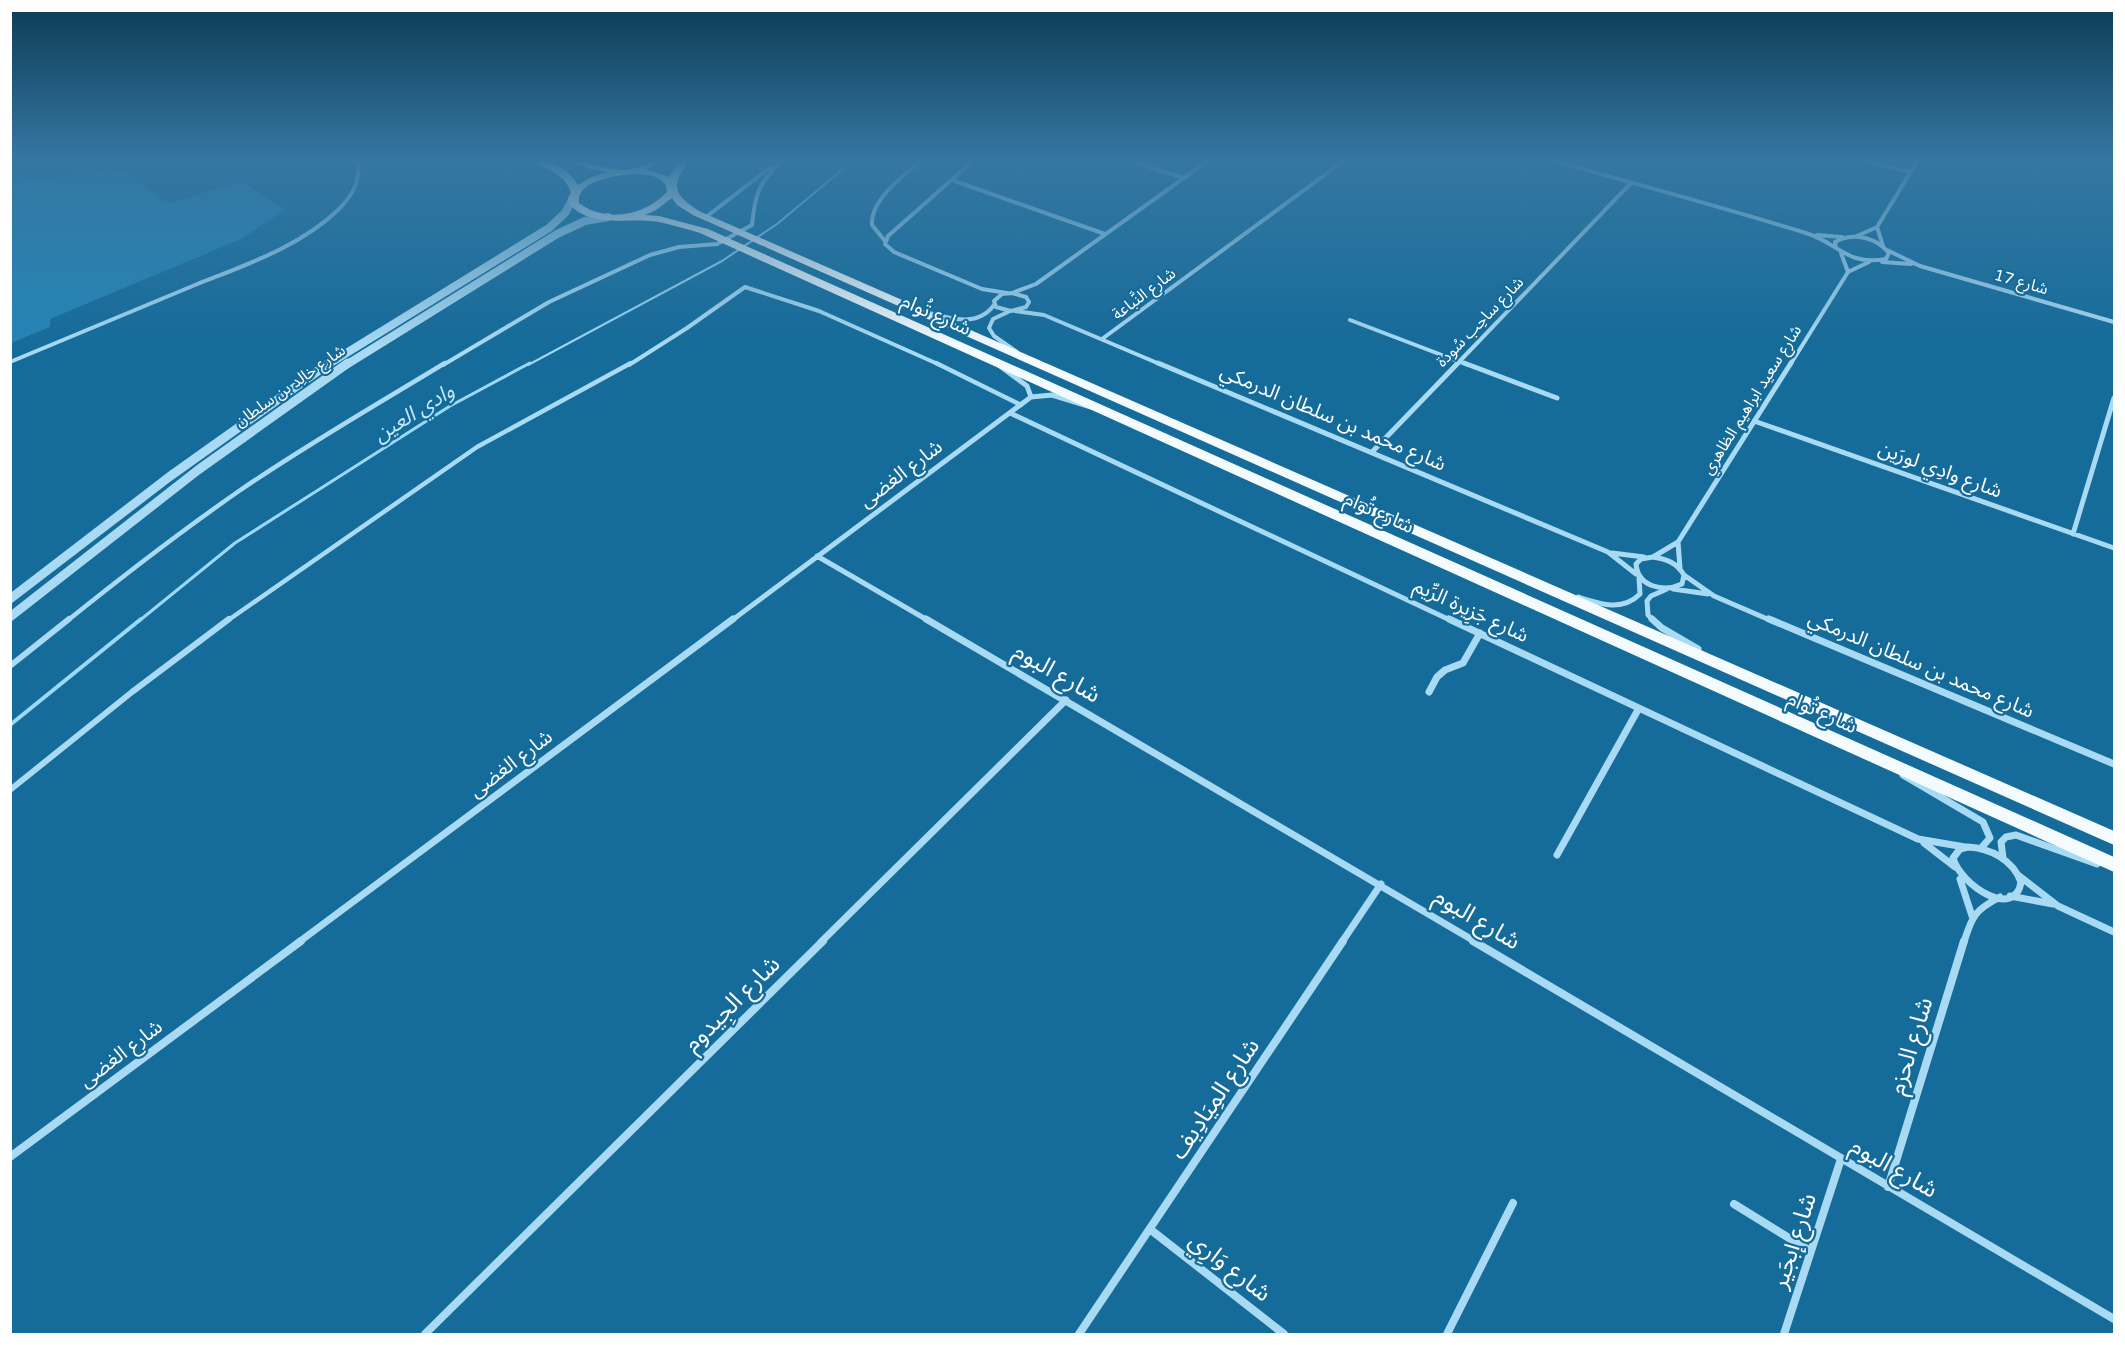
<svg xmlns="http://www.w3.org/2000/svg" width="2125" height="1345" viewBox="0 0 2125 1345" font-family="'Varela Round','Noto Sans Arabic',sans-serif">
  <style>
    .green { fill: #2485b6 }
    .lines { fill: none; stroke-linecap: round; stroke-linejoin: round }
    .stream-far2 { stroke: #9bd8f5; stroke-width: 2 }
    .stream-far1 { stroke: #9bd8f5; stroke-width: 3 }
    .stream { stroke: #9bd8f5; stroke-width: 4 }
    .pedestrian-far2 { stroke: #a9daf3; stroke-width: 4 }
    .pedestrian-far1 { stroke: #a9daf3; stroke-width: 4.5 }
    .pedestrian { stroke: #a9daf3; stroke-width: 6 }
    .minor-far3 { stroke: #a9daf3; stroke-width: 4 }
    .minor-far2 { stroke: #a9daf3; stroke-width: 5 }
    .minor-far1 { stroke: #a9daf3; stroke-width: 7 }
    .minor { stroke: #a9daf3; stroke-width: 8 }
    .tertiary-far1 { stroke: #a9daf3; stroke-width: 8 }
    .tertiary { stroke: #a9daf3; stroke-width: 9 }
    .primary { fill: #f4fbff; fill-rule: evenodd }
    .labels { text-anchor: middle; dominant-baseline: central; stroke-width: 4.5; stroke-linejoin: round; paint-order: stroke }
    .far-street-label { font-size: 16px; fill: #fff; stroke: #156b99 }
    .street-label { font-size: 20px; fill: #fff; stroke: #156b99 }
    .water-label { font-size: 21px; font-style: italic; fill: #c4e9fa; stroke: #156b99 }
    .near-street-label { font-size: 24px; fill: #fff; stroke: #156b99 }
  </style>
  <rect width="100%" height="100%" fill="#156b99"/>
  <path class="green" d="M 127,172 L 163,200 L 171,203 L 241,181 L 285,210 L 241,239 L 50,319 L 50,327 L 11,343 L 11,183 L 61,176 Z"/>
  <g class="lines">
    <path class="stream-far2" d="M 528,365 L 722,261 L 777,224 L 854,160"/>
    <path class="stream-far1" d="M 139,621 L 235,543 L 450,406 L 530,363"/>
    <path class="stream" d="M 10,725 L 141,619"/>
    <path class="pedestrian-far2" d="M 706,217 L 772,166
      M 885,241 L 872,225 C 870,199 904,176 921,160
      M 443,365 L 549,302 L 650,255 L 679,247 L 717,244 L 752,225 C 755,193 759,182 783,160
      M 629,365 L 687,328 L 745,287 L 819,311 L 940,365"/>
    <path class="pedestrian-far1" d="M 936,363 L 1021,405
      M 67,621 C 123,576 180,532 239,491 C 306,445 376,405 445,363
      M 227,621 L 477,447 L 631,363"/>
    <path class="pedestrian" d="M 10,666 L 69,619
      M 10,790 L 132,692 L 229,619"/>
    <path class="minor-far3" d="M 974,160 L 888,236 L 885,244 L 894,252 L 982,289 L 1007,293
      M 1128,160 L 1184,178
      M 1551,160 C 1636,184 1722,207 1806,233 C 1839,243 1846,266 1886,259 L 1889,253 C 1876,237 1853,232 1835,242 L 1836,248
      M 1862,160 L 1911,172
      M 952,180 L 1105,234
      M 1877,227 L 1883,246
      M 1817,235 L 1842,237
      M 1857,236 L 1877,227 L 1918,160
      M 1887,250 L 1920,266 L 2114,322
      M 1841,253 L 1848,272
      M 1882,262 L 1911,264
      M 1012,293 L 1036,284 L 1209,160
      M 1012,293 L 1026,297 L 1029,302 L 1026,307 L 1011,311 L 996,307 L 994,301 L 1002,294 Z
      M 1015,311 L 1044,315 L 1162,365
      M 1008,312 L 993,319 L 989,328 L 994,336 L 1017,352
      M 929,313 C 952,319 978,327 994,305
      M 1350,320 L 1468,365
      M 1102,339 L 1345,160
      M 10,362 C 72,336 134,311 195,285 C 245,265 300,247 339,209 C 353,195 361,180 358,160
      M 1456,365 L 1631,183
      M 1790,365 L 1848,272 L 1869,262"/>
    <path class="minor-far2" d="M 1158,363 L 1608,552 L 1636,574
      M 1464,363 L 1557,398
      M 1000,366 L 1027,386 L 1031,397
      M 1010,413 L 1452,621
      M 1754,421 L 2114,548
      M 1372,452 L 1458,363
      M 2073,534 L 2114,398
      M 1678,542 L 1680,568
      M 1612,553 L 1644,557
      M 817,556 L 929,621
      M 1653,557 L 1678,542 L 1791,363
      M 1653,557 C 1667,559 1677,563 1684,575 L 1682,584 C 1665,592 1638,588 1636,564 L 1641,559 Z
      M 1684,575 L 1714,596 L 1772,621
      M 1673,589 L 1708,594
      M 1578,597 C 1600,604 1622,612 1640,594 L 1639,578
      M 731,621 L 1031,397 L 1052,395 L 1091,407
      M 1654,621 L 1648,615 L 1647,601 L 1651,596 L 1667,589"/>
    <path class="minor-far1" d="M 926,619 L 1476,942
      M 1449,619 L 1918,839 L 1965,847
      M 1652,619 L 1662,628 L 1698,649
      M 1769,619 L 2114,764
      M 1429,692 L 1437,677 L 1445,670 L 1463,663 L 1480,633
      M 1903,775 L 1983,822 L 1990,838 L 1981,848
      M 1924,843 L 1955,867
      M 1968,847 C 1990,848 2013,860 2021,882 C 2015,920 1961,886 1953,858 L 1960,849 Z
      M 1557,855 L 1639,708
      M 2003,858 L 2001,842 L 2006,837 L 2016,835 L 2097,864
      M 2018,875 L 2058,906 L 2114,932
      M 1960,879 L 1972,916
      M 2010,896 L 2053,904
      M 299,942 L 733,619
      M 821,942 L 1066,700
      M 1342,942 L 1381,884
      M 1964,942 C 1972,916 1975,910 2000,897"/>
    <path class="minor" d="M 1473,941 L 2114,1319
      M 10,1157 L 301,941
      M 1888,1187 L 1964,941
      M 1734,1204 L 1810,1251
      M 1151,1230 L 1284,1334
      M 425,1334 L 823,941
      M 1079,1334 L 1343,941
      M 1447,1334 L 1513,1203
      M 1784,1334 L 1841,1159"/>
    <path class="tertiary-far1" d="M 327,365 L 549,228 L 565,213 L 573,198
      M 346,365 L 557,234 L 585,221 L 608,217"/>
    <path class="tertiary" d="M 10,599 L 169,477 L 329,363
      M 10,617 L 198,470 L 348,363"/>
    <path class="primary" d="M 533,160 C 552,160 568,168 578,185 L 591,177 L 607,172 L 590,169 L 569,160 C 587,160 603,169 620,170 C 636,171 649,160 666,160 L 646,169 L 669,177 L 680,160 L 690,160 C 670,186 673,194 699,211 L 2114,831 L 2114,845 L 693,215 L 677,205 L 672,198 L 656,210 L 645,215 L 659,216 L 708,229 L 2114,857 L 2114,872 L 700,233 C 687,229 673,225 659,222 C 629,217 592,229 569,204 L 568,198 L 571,192 C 564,173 548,171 533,160 ZM 623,175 C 638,174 656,172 666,185 L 667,192 C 645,216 605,223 579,203 C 576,183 609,177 623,175 Z"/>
  </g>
  <linearGradient id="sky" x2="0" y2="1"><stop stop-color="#0c3b54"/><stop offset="0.46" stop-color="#3577a2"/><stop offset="1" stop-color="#3577a2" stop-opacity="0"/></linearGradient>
  <rect width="2125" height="348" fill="url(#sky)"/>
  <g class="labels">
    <g class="far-street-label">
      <text transform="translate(2021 282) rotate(16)">شارع 17</text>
      <text transform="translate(1144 294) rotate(-37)">شارع النَّباعة</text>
      <text transform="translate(1480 322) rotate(-46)">شارع ساحِب سُودة</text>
      <text transform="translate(290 386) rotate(-35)">شارع خالِد بن سلطان</text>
      <text transform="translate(1752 400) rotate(-58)">شارع سعيد ابراهيم الظاهري</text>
    </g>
    <g class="street-label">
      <text transform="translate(936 315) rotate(24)">شارع تُوام</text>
      <text transform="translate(1333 418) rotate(23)">شارع محمد بن سلطان الدرمكي</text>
      <text transform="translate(1940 470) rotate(20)">شارع وادِي لورَين</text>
      <text transform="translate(901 474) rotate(-37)">شارع الغضى</text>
      <text transform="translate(1379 513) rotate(24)">شارع تُوام</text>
      <text transform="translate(1471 611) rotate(25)">شارع جَزِيرة الرِّيم</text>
      <text transform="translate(1921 665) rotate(23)">شارع محمد بن سلطان الدرمكي</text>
      <text transform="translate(1822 713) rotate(24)">شارع تُوام</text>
      <text transform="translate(511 764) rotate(-37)">شارع الغضى</text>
      <text transform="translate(121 1054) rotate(-37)">شارع الغضى</text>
    </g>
    <g class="water-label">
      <text transform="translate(414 413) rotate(-32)">وادي العين</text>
    </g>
    <g class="near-street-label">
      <text transform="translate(1057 673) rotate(30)">شارع البوم</text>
      <text transform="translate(1477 919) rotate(31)">شارع البوم</text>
      <text transform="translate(732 1004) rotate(-45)">شارع الجِيدوم</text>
      <text transform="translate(1911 1046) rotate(-73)">شارع الحزم</text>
      <text transform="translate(1215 1099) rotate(-56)">شارع المِيَادِيف</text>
      <text transform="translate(1894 1168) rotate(30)">شارع البوم</text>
      <text transform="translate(1794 1241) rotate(-72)">شارع إبجَير</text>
      <text transform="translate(1230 1267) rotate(38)">شارع وَارِي</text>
    </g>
  </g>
  <rect width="2125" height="1345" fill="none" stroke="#ffffff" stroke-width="24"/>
</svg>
